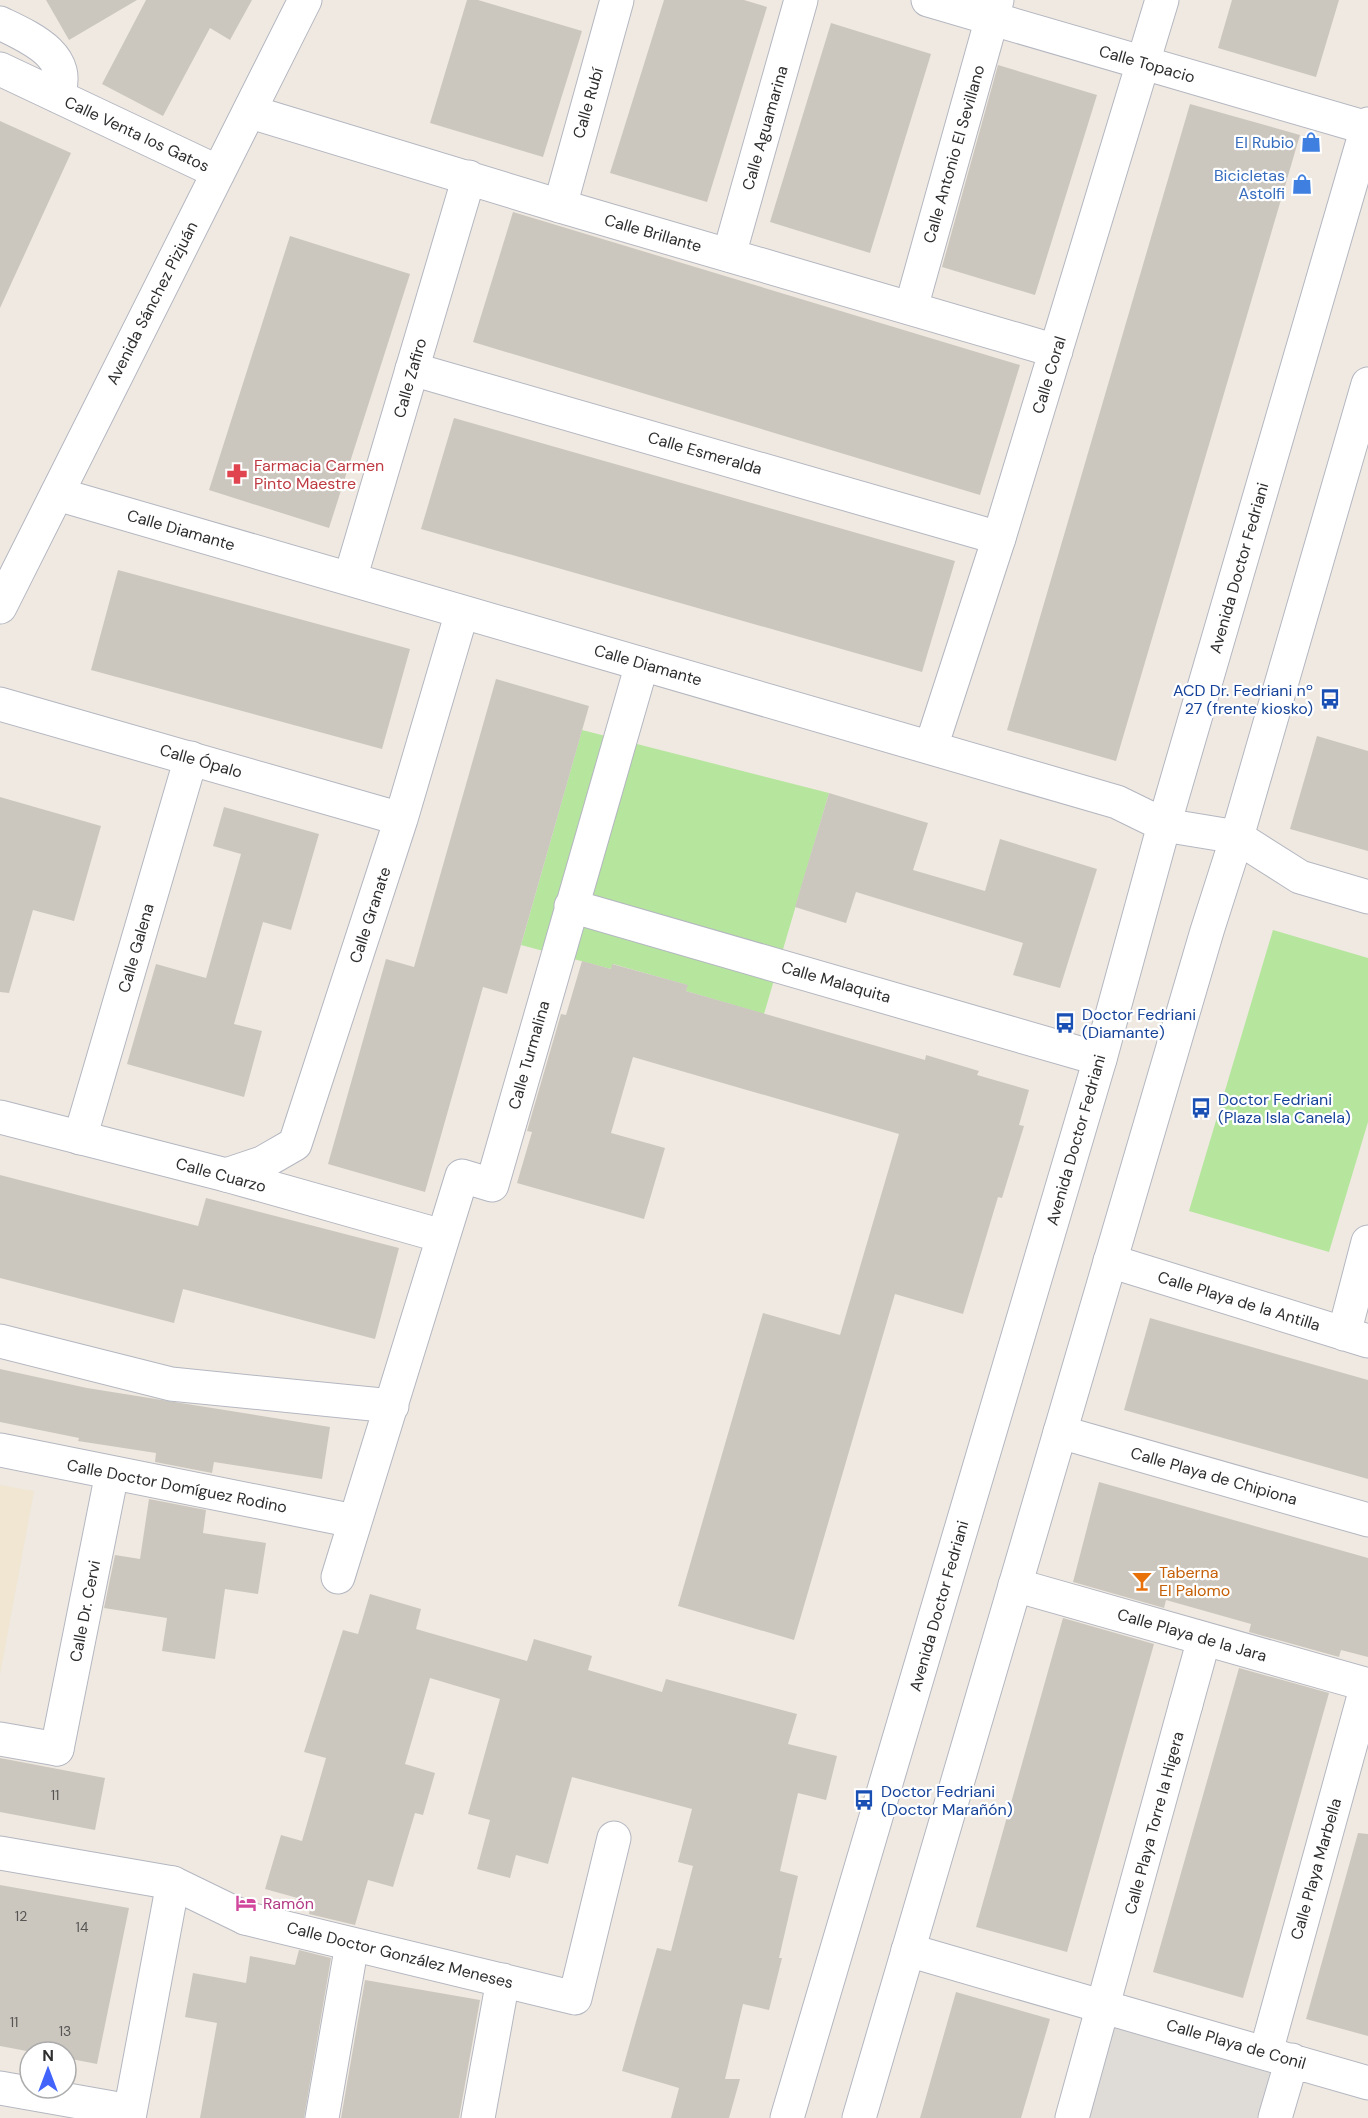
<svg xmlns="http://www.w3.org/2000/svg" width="1368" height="2118" viewBox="0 0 1368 2118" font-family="'DM Sans',sans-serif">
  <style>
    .education { fill: #f0e6d1 }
    .green { fill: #b6e59e }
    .plaza { fill: #dfdcd8 }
    .building { fill: #cbc7bf }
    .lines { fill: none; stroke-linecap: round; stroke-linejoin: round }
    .pedestrian-casing { stroke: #b4b7c1; stroke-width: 35 }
    .minor-casing { stroke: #b4b7c1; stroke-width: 35 }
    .tertiary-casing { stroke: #b4b7c1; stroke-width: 35 }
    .secondary-casing { stroke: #b4b7c1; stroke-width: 35 }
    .pedestrian { stroke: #fff; stroke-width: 33 }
    .minor { stroke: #fff; stroke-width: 33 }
    .tertiary { stroke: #fff; stroke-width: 33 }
    .secondary { stroke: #fff; stroke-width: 33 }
    .labels { text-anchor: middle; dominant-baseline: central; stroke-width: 4.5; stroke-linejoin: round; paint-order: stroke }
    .number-label { font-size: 14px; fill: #555452 }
    .street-label { font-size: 16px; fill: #2e2e2e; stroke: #fff }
    .shop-label { font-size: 16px; fill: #366cbe; stroke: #fff; text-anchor: end }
    .health-label { font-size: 16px; fill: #be3a42; stroke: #fff; text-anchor: start }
    .transit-label { font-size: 16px; fill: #164399; stroke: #fff; text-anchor: start }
    .food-label { font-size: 16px; fill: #c56008; stroke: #fff; text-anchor: start }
    .hotel-label { font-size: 16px; fill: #b23c85; stroke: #fff; text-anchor: start }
  </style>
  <rect width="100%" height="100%" fill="#efe9e1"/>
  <path class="education" d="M 0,1485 L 34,1491 L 0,1675 Z"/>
  <path class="green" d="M 582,730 L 829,793 L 764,1014 L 686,991 L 687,985 L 613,964 L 611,969 L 521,945 Z
    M 1273,930 L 1368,958 L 1368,1122 L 1329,1252 L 1189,1211 Z"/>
  <path class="plaza" d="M 1104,2007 L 1292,2060 L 1275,2118 L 1072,2118 Z"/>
  <path class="building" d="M 46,0 L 137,0 L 69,40 Z
    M 146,0 L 252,0 L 230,40 L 210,28 L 163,116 L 102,84 Z
    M 467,0 L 478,0 L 582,31 L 543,157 L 430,123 Z
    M 664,0 L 744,0 L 767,7 L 707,202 L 610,173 Z
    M 1232,0 L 1339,0 L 1316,77 L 1218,48 Z
    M 831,23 L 931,54 L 870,253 L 770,222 Z
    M 998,65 L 1097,95 L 1035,295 L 942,267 Z
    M 1190,104 L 1300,135 L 1116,761 L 1007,730 Z
    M 0,121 L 71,153 L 0,308 Z
    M 513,212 L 1020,365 L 980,495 L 473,342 Z
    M 290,236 L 410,274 L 329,528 L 209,490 Z
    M 454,418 L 955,561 L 922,672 L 421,529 Z
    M 118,570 L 410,649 L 382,749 L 91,670 Z
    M 496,679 L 589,706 L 507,994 L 483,987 L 425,1192 L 328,1164 L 386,959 L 414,967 Z
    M 1317,736 L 1368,751 L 1368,851 L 1290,829 Z
    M 829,793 L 928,823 L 913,870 L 985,891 L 1000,839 L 1097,869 L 1060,988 L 1013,975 L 1023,943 L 856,892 L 846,923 L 795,907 Z
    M 0,797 L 101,826 L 74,921 L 33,910 L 9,993 L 0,992 Z
    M 224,807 L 319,834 L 291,930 L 263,922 L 234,1024 L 262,1031 L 244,1097 L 127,1064 L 156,964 L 206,978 L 241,854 L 213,846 Z
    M 582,961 L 611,969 L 612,964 L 688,985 L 686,991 L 925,1060 L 926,1055 L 979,1071 L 977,1075 L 1029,1090 L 1019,1125 L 1024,1126 L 1002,1198 L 998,1197 L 963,1314 L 895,1294 L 794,1640 L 678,1606 L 763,1313 L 840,1335 L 899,1134 L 633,1057 L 611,1133 L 665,1148 L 644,1219 L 517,1183 L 532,1132 L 527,1131 L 561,1014 L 566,1015 Z
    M 0,1175 L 198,1226 L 206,1198 L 399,1248 L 375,1339 L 183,1289 L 174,1323 L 0,1278 Z
    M 1150,1318 L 1368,1380 L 1368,1479 L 1124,1410 Z
    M 0,1369 L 87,1388 L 330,1427 L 322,1479 L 214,1462 L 212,1473 L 155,1462 L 156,1453 L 78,1441 L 79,1438 L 0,1422 Z
    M 1099,1482 L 1368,1558 L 1368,1657 L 1341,1650 L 1339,1657 L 1249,1632 L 1251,1624 L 1166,1600 L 1164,1608 L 1073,1582 Z
    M 149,1499 L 206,1510 L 203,1533 L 266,1543 L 258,1594 L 225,1589 L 215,1659 L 162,1651 L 167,1618 L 104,1608 L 115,1555 L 140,1559 Z
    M 370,1594 L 421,1609 L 416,1629 L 527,1661 L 534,1639 L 592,1656 L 588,1670 L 662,1692 L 666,1679 L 797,1714 L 788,1744 L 837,1756 L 826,1800 L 798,1793 L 780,1871 L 798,1876 L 779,1958 L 782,1958 L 769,2010 L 743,2004 L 725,2079 L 740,2079 L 729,2118 L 671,2118 L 679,2088 L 622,2071 L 657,1948 L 671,1951 L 693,1866 L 678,1862 L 692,1809 L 572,1777 L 548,1864 L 516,1855 L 510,1878 L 477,1869 L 490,1820 L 468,1814 L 500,1699 L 430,1678 L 405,1764 L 435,1773 L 423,1815 L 415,1813 L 393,1887 L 368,1880 L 355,1925 L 309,1914 L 312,1902 L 265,1889 L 281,1835 L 302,1841 L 326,1758 L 304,1752 L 343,1630 L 358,1634 Z
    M 1063,1618 L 1154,1644 L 1067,1952 L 976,1927 Z
    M 1239,1668 L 1329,1693 L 1243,1998 L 1153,1972 Z
    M 0,1758 L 105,1778 L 95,1830 L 0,1812 Z
    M 1358,1833 L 1368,1834 L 1368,2036 L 1306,2019 Z
    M 0,1885 L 129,1908 L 97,2064 L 66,2058 L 66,2052 L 32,2052 L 0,2046 Z
    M 299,1950 L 331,1958 L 304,2118 L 200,2118 L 217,2023 L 185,2017 L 193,1973 L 246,1983 L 250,1956 L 295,1965 Z
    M 365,1980 L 480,2000 L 459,2118 L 341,2118 Z
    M 956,1992 L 1050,2019 L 1021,2118 L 920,2118 Z"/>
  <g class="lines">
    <g class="pedestrian-casing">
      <path id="pedestrian" d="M 560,206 L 617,0
        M 729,255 L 801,0
        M 911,308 L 997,0
        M 412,369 L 999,538
        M 571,906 L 1100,1059
        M 80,1138 L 191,758
        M 226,1175 L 442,1236
        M 0,1341 L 171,1384 L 392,1406
        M 0,1450 L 354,1521
        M 338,1577 L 462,1176 L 492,1185 L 642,664
        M 1186,1704 L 1204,1639
        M 57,1749 L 112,1473
        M 173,1883 L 245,1918
        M 908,1950 L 1104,2007
        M 1266,2052 L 1367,1685"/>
    </g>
    <g class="minor-casing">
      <path id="minor" d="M 928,0 L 1367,128
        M 0,23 C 29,37 75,56 57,96
        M 0,69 L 218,172
        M 251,112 L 560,206 L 1056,351
        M 57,494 L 1117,802 L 1164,825 L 1237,837 L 1300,877 L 1368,897
        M 350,579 L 469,177
        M 0,704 L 401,819
        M 931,747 L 999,538 L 1162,0
        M 0,1117 L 226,1175 L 262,1163 L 295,1144 L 401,819 L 462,612
        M 1110,1261 L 1368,1341
        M 1344,1334 L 1368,1242
        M 1060,1432 L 1368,1520
        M 1015,1585 L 1368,1685
        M 0,1739 L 57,1749
        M 0,1853 L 173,1883 L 129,2118
        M 245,1918 L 575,1998 L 614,1838
        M 1104,2007 L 1368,2083
        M 0,2088 L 130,2111
        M 322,2118 L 352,1944
        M 478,2118 L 503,1980
        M 1072,2118 L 1186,1704
        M 1275,2118 L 1292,2060"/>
    </g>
    <g class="tertiary-casing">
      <path id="tertiary" d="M 0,607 L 305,0"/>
    </g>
    <g class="secondary-casing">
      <path id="secondary" d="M 787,2118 L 1100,1059 L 1164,825 L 1368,124
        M 859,2118 L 1207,931 L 1237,837 L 1368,384"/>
    </g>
    <use href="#pedestrian" class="pedestrian"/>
    <use href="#minor" class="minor"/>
    <use href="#tertiary" class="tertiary"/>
    <use href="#secondary" class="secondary"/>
  </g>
  <defs>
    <g id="shop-bare" transform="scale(1.62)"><path d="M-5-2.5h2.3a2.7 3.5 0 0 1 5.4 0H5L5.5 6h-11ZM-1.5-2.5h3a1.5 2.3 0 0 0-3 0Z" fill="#3f7fe0" stroke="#fff" stroke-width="2.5" paint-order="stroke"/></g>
    <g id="pharmacy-bare" transform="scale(1.62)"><path d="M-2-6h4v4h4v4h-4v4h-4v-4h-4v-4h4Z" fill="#e0444e" stroke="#fff" stroke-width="2.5" paint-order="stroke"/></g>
    <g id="bus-bare" transform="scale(1.62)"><path d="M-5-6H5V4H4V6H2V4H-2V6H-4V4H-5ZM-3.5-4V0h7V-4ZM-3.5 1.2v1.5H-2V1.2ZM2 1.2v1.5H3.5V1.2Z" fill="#1a4fb4" stroke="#fff" stroke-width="2.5" paint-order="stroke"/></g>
    <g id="bar-bare" transform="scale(1.62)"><path d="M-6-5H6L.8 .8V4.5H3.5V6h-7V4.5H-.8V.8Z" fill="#e8710a" stroke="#fff" stroke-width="2.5" paint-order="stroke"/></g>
    <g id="hotel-bare" transform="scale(1.62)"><path d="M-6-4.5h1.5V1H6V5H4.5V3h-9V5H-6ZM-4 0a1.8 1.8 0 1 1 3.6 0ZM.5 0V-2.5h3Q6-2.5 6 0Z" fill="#d1479c" stroke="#fff" stroke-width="2.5" paint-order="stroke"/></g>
  </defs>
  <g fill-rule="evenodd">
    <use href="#shop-bare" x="1311" y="142"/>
    <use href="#shop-bare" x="1302" y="184"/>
    <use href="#pharmacy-bare" x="237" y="474"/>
    <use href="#bus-bare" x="1330" y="699"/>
    <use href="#bus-bare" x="1065" y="1023"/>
    <use href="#bus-bare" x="1201" y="1108"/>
    <use href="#bar-bare" x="1142" y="1581"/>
    <use href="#bus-bare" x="864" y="1800"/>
    <use href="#hotel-bare" x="246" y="1903"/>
  </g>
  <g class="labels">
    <g class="number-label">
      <text x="55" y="1795">11</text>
      <text x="21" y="1916">12</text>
      <text x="82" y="1927">14</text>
      <text x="14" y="2022">11</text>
      <text x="65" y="2031">13</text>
    </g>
    <g class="street-label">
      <text transform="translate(1147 64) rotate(16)">Calle Topacio</text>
      <text transform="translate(588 103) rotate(-74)">Calle Rubí</text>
      <text transform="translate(765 128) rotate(-74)">Calle Aguamarina</text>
      <text transform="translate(137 134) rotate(25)">Calle Venta los Gatos</text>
      <text transform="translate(954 154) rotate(-74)">Calle Antonio El Sevillano</text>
      <text transform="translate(653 233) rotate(16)">Calle Brillante</text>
      <text transform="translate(152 303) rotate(-63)">Avenida Sánchez Pizjuán</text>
      <text transform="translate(1049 375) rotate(-73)">Calle Coral</text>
      <text transform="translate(410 378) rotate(-74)">Calle Zafiro</text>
      <text transform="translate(705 453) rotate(16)">Calle Esmeralda</text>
      <text transform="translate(181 530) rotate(16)">Calle Diamante</text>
      <text transform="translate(1239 568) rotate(-74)">Avenida Doctor Fedriani</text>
      <text transform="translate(648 665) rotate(16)">Calle Diamante</text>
      <text transform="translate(201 761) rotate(16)">Calle Ópalo</text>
      <text transform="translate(370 915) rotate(-72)">Calle Granate</text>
      <text transform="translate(136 948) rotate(-74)">Calle Galena</text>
      <text transform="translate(836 982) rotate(16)">Calle Malaquita</text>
      <text transform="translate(529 1055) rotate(-74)">Calle Turmalina</text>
      <text transform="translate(1076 1140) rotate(-74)">Avenida Doctor Fedriani</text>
      <text transform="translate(221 1175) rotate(15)">Calle Cuarzo</text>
      <text transform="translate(1239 1301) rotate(17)">Calle Playa de la Antilla</text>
      <text transform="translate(1214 1476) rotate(16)">Calle Playa de Chipiona</text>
      <text transform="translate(177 1486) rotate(11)">Calle Doctor Domíguez Rodino</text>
      <text transform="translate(939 1606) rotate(-74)">Avenida Doctor Fedriani</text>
      <text transform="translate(85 1611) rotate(-79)">Calle Dr. Cervi</text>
      <text transform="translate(1192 1635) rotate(16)">Calle Playa de la Jara</text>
      <text transform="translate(1154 1823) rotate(-75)">Calle Playa Torre la Higera</text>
      <text transform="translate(1316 1869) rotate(-74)">Calle Playa Marbella</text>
      <text transform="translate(400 1955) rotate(14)">Calle Doctor González Meneses</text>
      <text transform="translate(1236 2044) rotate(16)">Calle Playa de Conil</text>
    </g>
    <g class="shop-label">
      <text x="1294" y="142">El Rubio</text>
      <text x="1285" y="175">Bicicletas<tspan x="1285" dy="18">Astolfi</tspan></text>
    </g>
    <g class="health-label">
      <text x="254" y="465">Farmacia Carmen<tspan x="254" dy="18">Pinto Maestre</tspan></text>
    </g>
    <g class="transit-label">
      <text x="1313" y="690" text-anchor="end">ACD Dr. Fedriani nº<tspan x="1313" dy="18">27 (frente kiosko)</tspan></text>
      <text x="1082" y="1014">Doctor Fedriani<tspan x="1082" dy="18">(Diamante)</tspan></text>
      <text x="1218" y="1099">Doctor Fedriani<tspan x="1218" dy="18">(Plaza Isla Canela)</tspan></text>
      <text x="881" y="1791">Doctor Fedriani<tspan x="881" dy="18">(Doctor Marañón)</tspan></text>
    </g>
    <g class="food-label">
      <text x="1159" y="1572">Taberna<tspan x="1159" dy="18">El Palomo</tspan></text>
    </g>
    <g class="hotel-label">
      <text x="263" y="1903">Ramón</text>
    </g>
  </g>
  <g transform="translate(48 2070)"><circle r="28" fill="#ffffff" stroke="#ababab" stroke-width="1.5"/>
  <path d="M0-4.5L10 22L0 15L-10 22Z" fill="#4264fb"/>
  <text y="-9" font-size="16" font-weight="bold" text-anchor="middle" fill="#2e2e2e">N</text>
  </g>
</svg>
